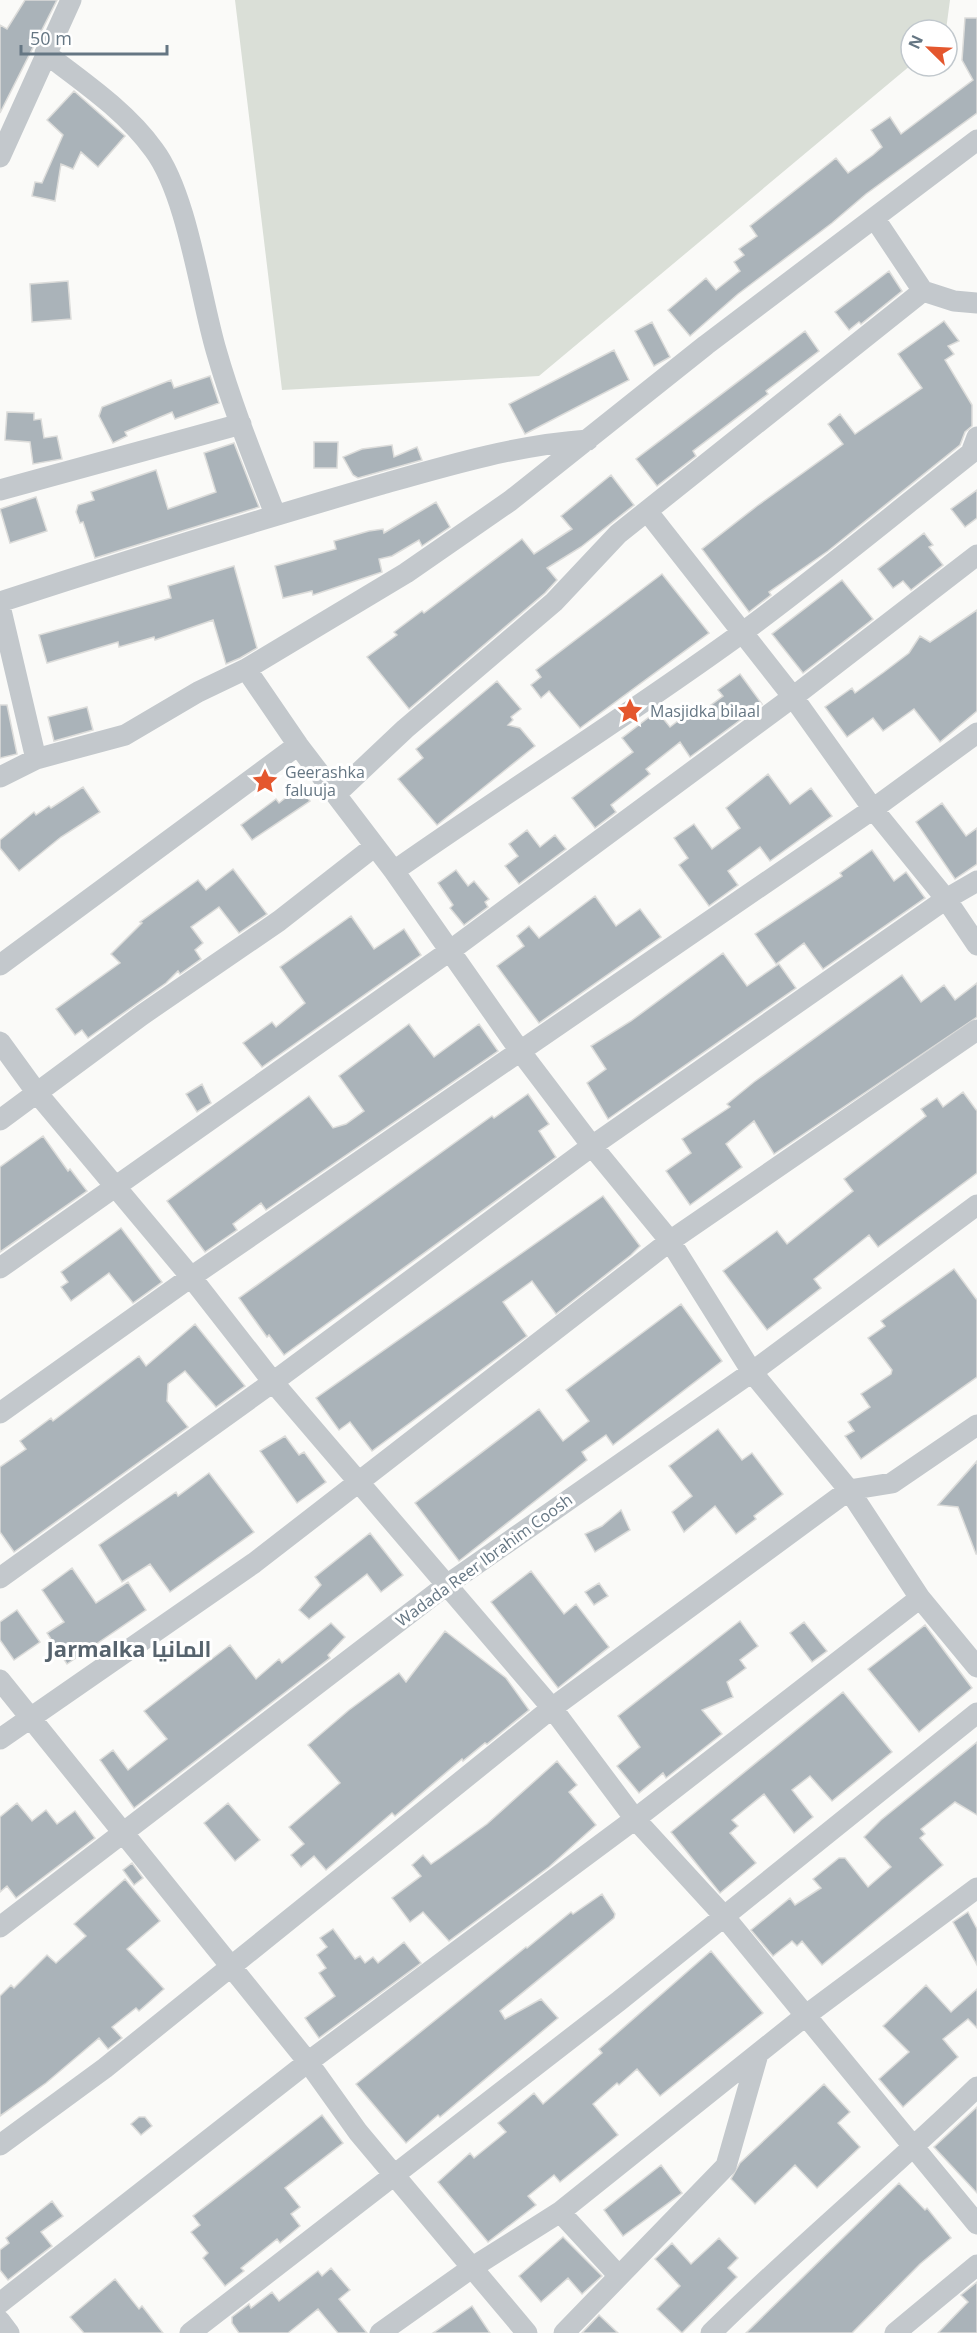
<svg xmlns="http://www.w3.org/2000/svg" width="977" height="2333" viewBox="0 0 977 2333" font-family="'Open Sans',Cairo,sans-serif">
  <style>
    .green { fill: #dadfd7 }
    .building { fill: #aab3b9; stroke: #dcdcda; stroke-width: 1.5 }
    .lines { fill: none; stroke-linecap: round; stroke-linejoin: round }
    .minor { stroke: #c3c8cc; stroke-width: 21 }
    .labels { text-anchor: middle; dominant-baseline: central; stroke-width: 6; stroke-linejoin: round; paint-order: stroke }
    .poi-label { font-size: 16px; fill: #657683; stroke: #fff; text-anchor: start }
    .street-label { font-size: 16px; fill: #657683; stroke: #fff }
    .district-label { font-size: 22px; font-weight: bold; fill: #57646e; stroke: #fff }
  </style>
  <rect width="100%" height="100%" fill="#fafaf8"/>
  <path class="green" d="M 235,0 L 950,0 L 946,30 L 911,30 L 911,65 L 539,376 L 282,390 Z"/>
  <path class="building" d="M 25,0 L 57,0 L 0,113 L 0,25 L 7,29 Z
    M 965,18 L 977,18 L 977,113 L 866,194 L 832,223 L 738,294 L 690,336 L 668,310 L 706,278 L 716,290 L 740,271 L 734,262 L 744,255 L 739,249 L 757,236 L 750,226 L 836,158 L 848,173 L 873,155 L 882,147 L 871,130 L 890,117 L 901,134 L 973,80 L 962,60 Z
    M 74,91 L 125,136 L 98,167 L 81,152 L 73,169 L 61,164 L 55,201 L 32,196 L 35,182 L 42,183 L 63,135 L 47,120 Z
    M 889,271 L 902,291 L 861,324 L 859,322 L 849,330 L 835,312 Z
    M 68,281 L 71,319 L 32,322 L 30,284 Z
    M 944,321 L 959,341 L 948,346 L 954,354 L 945,360 L 972,405 L 972,426 L 965,432 L 960,445 L 828,551 L 769,592 L 771,595 L 749,612 L 702,549 L 757,506 L 843,444 L 828,424 L 840,414 L 855,434 L 922,388 L 898,354 Z
    M 652,322 L 670,357 L 654,366 L 635,331 Z
    M 805,331 L 819,351 L 766,391 L 768,394 L 693,451 L 696,456 L 657,486 L 636,459 Z
    M 614,350 L 629,380 L 525,434 L 509,404 Z
    M 210,376 L 219,403 L 175,419 L 172,412 L 125,432 L 127,436 L 113,443 L 99,416 L 102,407 L 171,380 L 174,388 Z
    M 7,412 L 34,413 L 34,420 L 41,419 L 44,438 L 57,436 L 62,459 L 33,464 L 30,442 L 5,440 Z
    M 314,442 L 338,442 L 337,468 L 314,468 Z
    M 234,443 L 259,507 L 95,558 L 83,522 L 80,523 L 76,512 L 78,505 L 94,500 L 91,492 L 156,470 L 168,509 L 216,492 L 204,453 Z
    M 392,445 L 394,457 L 417,447 L 422,460 L 358,478 L 353,475 L 343,457 L 362,449 Z
    M 611,475 L 634,505 L 581,547 L 547,568 L 557,580 L 545,593 L 409,709 L 367,657 L 397,635 L 394,632 L 422,611 L 424,613 L 522,539 L 534,554 L 572,529 L 561,516 Z
    M 977,490 L 977,518 L 965,527 L 951,509 Z
    M 36,497 L 47,531 L 10,543 L 0,509 Z
    M 436,502 L 450,527 L 422,546 L 419,540 L 392,556 L 379,559 L 382,572 L 313,595 L 312,591 L 283,598 L 275,566 L 336,549 L 334,541 L 369,531 L 383,529 L 384,533 Z
    M 924,533 L 933,545 L 929,547 L 943,565 L 911,590 L 903,581 L 893,588 L 878,569 Z
    M 234,566 L 257,648 L 240,658 L 226,664 L 213,620 L 155,640 L 154,637 L 119,647 L 118,642 L 47,663 L 39,635 L 171,598 L 168,586 Z
    M 662,574 L 709,633 L 580,728 L 549,691 L 541,698 L 531,685 L 541,677 L 536,670 Z
    M 842,580 L 873,619 L 803,673 L 772,634 Z
    M 977,610 L 977,711 L 940,742 L 914,709 L 883,731 L 873,718 L 847,737 L 825,707 L 852,688 L 855,693 L 884,672 L 909,653 L 920,636 L 930,642 Z
    M 740,674 L 762,704 L 690,757 L 680,742 L 646,769 L 650,774 L 611,805 L 616,812 L 595,828 L 572,798 L 633,752 L 622,738 L 657,711 L 670,727 L 688,713 L 692,719 L 723,696 L 718,690 Z
    M 497,681 L 521,709 L 511,717 L 513,720 L 508,725 L 520,728 L 535,746 L 437,825 L 398,779 L 423,758 L 416,749 Z
    M 0,705 L 7,705 L 17,754 L 0,758 Z
    M 87,707 L 93,730 L 54,741 L 48,717 Z
    M 768,774 L 790,804 L 811,788 L 832,816 L 770,861 L 760,847 L 728,871 L 738,885 L 709,906 L 679,865 L 688,858 L 674,838 L 694,824 L 712,849 L 740,828 L 726,808 Z
    M 83,787 L 100,812 L 61,837 L 19,871 L 0,848 L 0,840 L 34,812 L 36,815 L 49,806 L 51,808 Z
    M 299,787 L 310,801 L 252,840 L 241,825 L 276,799 L 279,803 Z
    M 942,803 L 966,836 L 977,828 L 977,864 L 955,879 L 916,822 Z
    M 527,830 L 540,847 L 555,835 L 566,849 L 519,884 L 505,866 L 518,856 L 509,844 Z
    M 872,850 L 894,881 L 906,872 L 925,898 L 823,969 L 804,943 L 776,964 L 755,934 L 842,876 L 840,873 Z
    M 233,869 L 267,914 L 239,933 L 219,907 L 191,927 L 203,943 L 195,950 L 201,959 L 180,974 L 178,971 L 166,983 L 88,1038 L 82,1030 L 75,1035 L 56,1009 L 120,963 L 111,954 L 142,923 L 140,922 L 198,880 L 206,890 Z
    M 456,870 L 468,886 L 474,881 L 489,899 L 485,902 L 488,907 L 464,925 L 450,908 L 453,905 L 438,883 Z
    M 595,896 L 616,926 L 640,909 L 661,937 L 539,1023 L 497,966 L 524,946 L 517,936 L 529,926 L 539,938 Z
    M 351,916 L 374,949 L 404,929 L 421,955 L 262,1067 L 243,1043 L 272,1022 L 276,1027 L 305,1003 L 280,967 Z
    M 723,953 L 747,986 L 779,964 L 796,988 L 608,1119 L 587,1083 L 606,1069 L 591,1046 L 631,1021 Z
    M 902,975 L 921,1002 L 944,985 L 955,1000 L 977,983 L 977,1017 L 774,1154 L 754,1121 L 726,1144 L 742,1167 L 690,1205 L 666,1171 L 691,1153 L 682,1139 L 730,1107 L 727,1104 L 754,1082 Z
    M 409,1024 L 434,1057 L 479,1024 L 498,1051 L 266,1210 L 261,1203 L 233,1224 L 237,1230 L 205,1252 L 167,1201 L 309,1096 L 333,1128 L 346,1124 L 364,1111 L 339,1076 Z
    M 202,1084 L 211,1103 L 197,1112 L 186,1094 Z
    M 963,1092 L 977,1111 L 977,1173 L 878,1247 L 869,1235 L 814,1279 L 821,1288 L 767,1330 L 723,1271 L 777,1231 L 787,1244 L 853,1191 L 844,1179 L 926,1116 L 921,1109 L 937,1098 L 943,1107 Z
    M 528,1094 L 549,1124 L 539,1131 L 556,1157 L 284,1355 L 269,1335 L 267,1337 L 239,1298 L 492,1116 L 494,1118 Z
    M 43,1136 L 68,1171 L 70,1169 L 87,1191 L 0,1252 L 0,1167 Z
    M 603,1196 L 640,1246 L 631,1255 L 556,1314 L 532,1281 L 503,1302 L 527,1336 L 372,1451 L 350,1422 L 339,1430 L 316,1398 Z
    M 121,1228 L 162,1282 L 133,1303 L 109,1273 L 71,1301 L 61,1287 L 68,1282 L 61,1272 Z
    M 954,1269 L 977,1300 L 977,1377 L 861,1459 L 845,1436 L 854,1431 L 848,1422 L 870,1407 L 861,1394 L 891,1374 L 892,1370 L 868,1338 L 885,1326 L 881,1321 Z
    M 681,1304 L 722,1361 L 613,1445 L 606,1435 L 582,1452 L 587,1460 L 459,1561 L 415,1503 L 539,1409 L 563,1441 L 589,1421 L 566,1390 Z
    M 195,1324 L 245,1386 L 216,1407 L 185,1371 L 168,1384 L 167,1401 L 188,1427 L 14,1552 L 0,1532 L 0,1467 L 26,1449 L 20,1441 L 51,1418 L 53,1421 L 139,1356 L 146,1366 Z
    M 718,1429 L 742,1460 L 752,1453 L 783,1494 L 754,1516 L 756,1519 L 736,1534 L 715,1506 L 684,1532 L 672,1512 L 692,1496 L 669,1466 Z
    M 285,1436 L 299,1455 L 304,1452 L 326,1482 L 297,1503 L 260,1451 Z
    M 977,1461 L 977,1554 L 976,1554 L 958,1507 L 938,1505 Z
    M 209,1473 L 254,1532 L 170,1592 L 150,1564 L 122,1582 L 99,1545 L 176,1492 L 178,1496 Z
    M 621,1510 L 630,1530 L 595,1552 L 585,1534 L 602,1526 Z
    M 370,1533 L 403,1575 L 381,1592 L 367,1574 L 309,1619 L 299,1610 L 321,1585 L 315,1577 Z
    M 72,1568 L 96,1603 L 128,1582 L 146,1610 L 67,1664 L 47,1633 L 64,1622 L 42,1590 Z
    M 531,1571 L 564,1614 L 576,1604 L 609,1647 L 558,1688 L 491,1602 Z
    M 599,1583 L 608,1596 L 594,1605 L 585,1592 Z
    M 17,1610 L 40,1642 L 14,1660 L 0,1640 L 0,1622 Z
    M 740,1621 L 758,1646 L 740,1660 L 746,1668 L 727,1682 L 733,1697 L 702,1710 L 722,1734 L 666,1778 L 663,1773 L 639,1793 L 617,1766 L 640,1747 L 618,1716 Z
    M 804,1622 L 827,1651 L 812,1662 L 790,1633 Z
    M 331,1623 L 345,1637 L 328,1655 L 330,1658 L 134,1808 L 100,1760 L 113,1750 L 128,1770 L 167,1739 L 144,1711 L 230,1645 L 256,1679 L 279,1659 L 282,1663 Z
    M 925,1625 L 972,1688 L 919,1732 L 868,1669 Z
    M 445,1631 L 506,1678 L 529,1710 L 487,1744 L 485,1743 L 463,1761 L 462,1759 L 395,1816 L 392,1813 L 326,1870 L 314,1856 L 301,1867 L 291,1855 L 304,1844 L 289,1827 L 340,1783 L 308,1745 L 349,1710 L 399,1673 L 406,1682 Z
    M 843,1692 L 892,1752 L 832,1801 L 810,1776 L 792,1790 L 813,1817 L 794,1833 L 764,1794 L 732,1820 L 738,1826 L 730,1833 L 756,1863 L 720,1893 L 671,1832 Z
    M 977,1742 L 977,1815 L 955,1802 L 921,1829 L 925,1834 L 920,1838 L 943,1865 L 822,1965 L 802,1941 L 797,1946 L 792,1941 L 773,1956 L 751,1930 L 790,1898 L 795,1905 L 821,1888 L 813,1879 L 839,1858 L 845,1858 L 868,1887 L 891,1867 L 864,1837 L 881,1820 Z
    M 557,1761 L 577,1785 L 569,1792 L 596,1825 L 549,1867 L 449,1941 L 423,1912 L 410,1922 L 392,1898 L 421,1876 L 412,1865 L 423,1855 L 431,1864 L 440,1858 L 487,1824 Z
    M 17,1803 L 32,1821 L 46,1810 L 57,1824 L 75,1811 L 95,1838 L 16,1898 L 7,1886 L 0,1892 L 0,1817 Z
    M 228,1803 L 260,1840 L 235,1861 L 204,1823 Z
    M 132,1863 L 143,1878 L 134,1885 L 123,1870 Z
    M 125,1879 L 160,1921 L 127,1949 L 164,1989 L 139,2011 L 136,2008 L 112,2027 L 122,2038 L 108,2049 L 99,2038 L 46,2083 L 0,2116 L 0,1996 L 11,1985 L 14,1988 L 47,1955 L 56,1963 L 86,1936 L 74,1924 Z
    M 602,1894 L 615,1914 L 614,1918 L 500,2011 L 505,2019 L 541,1999 L 558,2018 L 440,2117 L 438,2115 L 406,2143 L 356,2084 L 526,1947 L 527,1948 L 571,1912 L 573,1914 Z
    M 968,1912 L 977,1929 L 977,1965 L 953,1922 Z
    M 333,1929 L 355,1959 L 360,1956 L 365,1963 L 373,1957 L 378,1963 L 404,1942 L 421,1963 L 319,2038 L 305,2018 L 335,1996 L 319,1973 L 326,1968 L 317,1955 L 327,1947 L 320,1938 Z
    M 711,1951 L 763,2013 L 660,2096 L 637,2069 L 619,2085 L 617,2083 L 593,2104 L 618,2135 L 560,2182 L 554,2175 L 528,2196 L 536,2205 L 488,2242 L 438,2182 L 470,2153 L 474,2158 L 506,2132 L 498,2123 L 534,2093 L 543,2104 L 602,2053 L 599,2049 Z
    M 926,1985 L 951,2012 L 977,1989 L 977,2028 L 968,2019 L 943,2039 L 958,2057 L 903,2107 L 879,2079 L 909,2052 L 883,2026 Z
    M 824,2084 L 850,2112 L 838,2123 L 860,2147 L 817,2188 L 795,2165 L 755,2204 L 731,2179 L 740,2163 Z
    M 977,2107 L 977,2193 L 934,2147 Z
    M 322,2115 L 343,2143 L 285,2188 L 300,2207 L 291,2214 L 300,2226 L 280,2243 L 277,2239 L 241,2268 L 244,2271 L 225,2286 L 203,2258 L 208,2253 L 191,2232 L 200,2225 L 193,2216 Z
    M 139,2117 L 145,2117 L 152,2126 L 141,2135 L 131,2124 Z
    M 661,2165 L 682,2193 L 623,2236 L 604,2210 Z
    M 899,2183 L 925,2210 L 927,2208 L 951,2238 L 920,2264 L 852,2333 L 746,2333 Z
    M 52,2201 L 63,2216 L 41,2232 L 52,2246 L 8,2280 L 0,2270 L 0,2250 L 9,2243 L 6,2238 Z
    M 563,2237 L 602,2276 L 582,2294 L 568,2278 L 541,2302 L 519,2276 Z
    M 719,2238 L 738,2258 L 728,2268 L 737,2277 L 682,2333 L 657,2309 L 680,2286 L 655,2259 L 672,2243 L 691,2264 Z
    M 331,2268 L 350,2290 L 339,2299 L 367,2333 L 338,2333 L 318,2309 L 288,2333 L 239,2333 L 232,2323 L 232,2317 L 249,2304 L 251,2308 L 272,2292 L 279,2301 L 318,2271 L 322,2276 Z
    M 115,2279 L 139,2309 L 142,2306 L 163,2333 L 84,2333 L 70,2317 Z
    M 977,2282 L 977,2333 L 938,2333 L 968,2302 L 961,2295 Z
    M 472,2306 L 490,2333 L 433,2333 Z
    M 599,2315 L 618,2333 L 582,2333 Z"/>
  <g class="lines">
    <path class="minor" d="M 45,53 C 83,82 126,111 154,150 C 187,194 200,295 216,350 C 232,406 254,460 275,514
      M 0,157 L 71,0
      M 875,219 L 923,291 L 954,301 L 977,303
      M 0,490 L 241,424
      M 647,511 L 793,697 L 873,809 L 946,899 L 977,945
      M 0,602 C 126,561 252,522 379,485 C 449,465 516,445 588,440
      M 0,606 L 36,759
      M 246,669 L 298,745 L 394,871 L 520,1051 L 592,1146 L 670,1241 L 752,1372 L 849,1490 L 920,1598 L 977,1667
      M 0,777 L 36,759 L 125,735 L 198,692 L 246,669 L 406,573 L 510,501 L 706,345 L 977,140
      M 336,794 L 405,729 L 554,602 L 618,534 L 923,291
      M 394,871 C 508,791 626,717 739,635 C 818,577 894,514 971,453 L 977,437
      M 0,965 L 298,745
      M 0,1042 L 37,1093 L 191,1277 L 273,1382 L 552,1708 L 635,1819 L 723,1915 L 977,2224
      M 0,1120 L 142,1015 L 279,921 L 375,846
      M 0,1268 L 451,950 L 793,697 L 977,555
      M 0,1413 L 191,1277 L 873,809 L 977,733
      M 0,1578 L 273,1382 L 592,1146 L 946,899 L 977,881
      M 0,1680 L 308,2062 L 358,2132 L 527,2333
      M 0,1739 L 254,1563 L 670,1241 L 977,1030
      M 0,1927 L 448,1584 L 752,1372 L 977,1205
      M 0,2145 L 105,2068 L 552,1708 L 849,1490 L 892,1483 L 977,1425
      M 560,2212 L 619,2276
      M 0,2303 L 308,2062 L 635,1819 L 920,1598
      M 0,2321 L 9,2333
      M 190,2333 L 619,2001 L 977,1713
      M 380,2333 L 473,2267 L 560,2212 L 805,2016 L 977,1888
      M 564,2333 L 726,2166 L 758,2054
      M 711,2333 C 797,2248 890,2171 977,2087
      M 895,2333 L 977,2265"/>
  </g>
  <defs>
    <g id="sight-bare" transform="scale(2.07)"><path d="M0-6L1.8-2.2L6-1.7L2.9 1.2L3.7 5.4L0 3.3L-3.7 5.4L-2.9 1.2L-6-1.7L-1.8-2.2Z" fill="#e4572e" stroke="#fff" stroke-width="2.5" paint-order="stroke"/></g>
  </defs>
  <g fill-rule="evenodd">
    <use href="#sight-bare" x="630" y="711"/>
    <use href="#sight-bare" x="265" y="781"/>
  </g>
  <g class="labels">
    <g class="poi-label">
      <text x="650" y="711">Masjidka bilaal</text>
      <text x="285" y="772">Geerashka<tspan x="285" dy="18">faluuja</tspan></text>
    </g>
    <g class="street-label">
      <text transform="translate(484 1560) rotate(-36)">Wadada Reer Ibrahim Coosh</text>
    </g>
    <g class="district-label">
      <text x="129" y="1648">Jarmalka المانيا</text>
    </g>
  </g>
  <g transform="translate(929 48) rotate(294)"><circle r="28" fill="#ffffff" stroke="#c1c8cd" stroke-width="1.5"/>
  <path d="M0-4.5L10 22L0 15L-10 22Z" fill="#e4572e"/>
  <text y="-9" font-size="16" font-weight="bold" text-anchor="middle" fill="#657683">N</text>
  </g>
  <path d="M21 45v9h146v-9" fill="none" stroke="#657683" stroke-width="3"/>
  <text x="30" y="45" font-size="18" fill="#657683" stroke="#ffffff" stroke-width="4.5" paint-order="stroke">50 m</text>
</svg>
